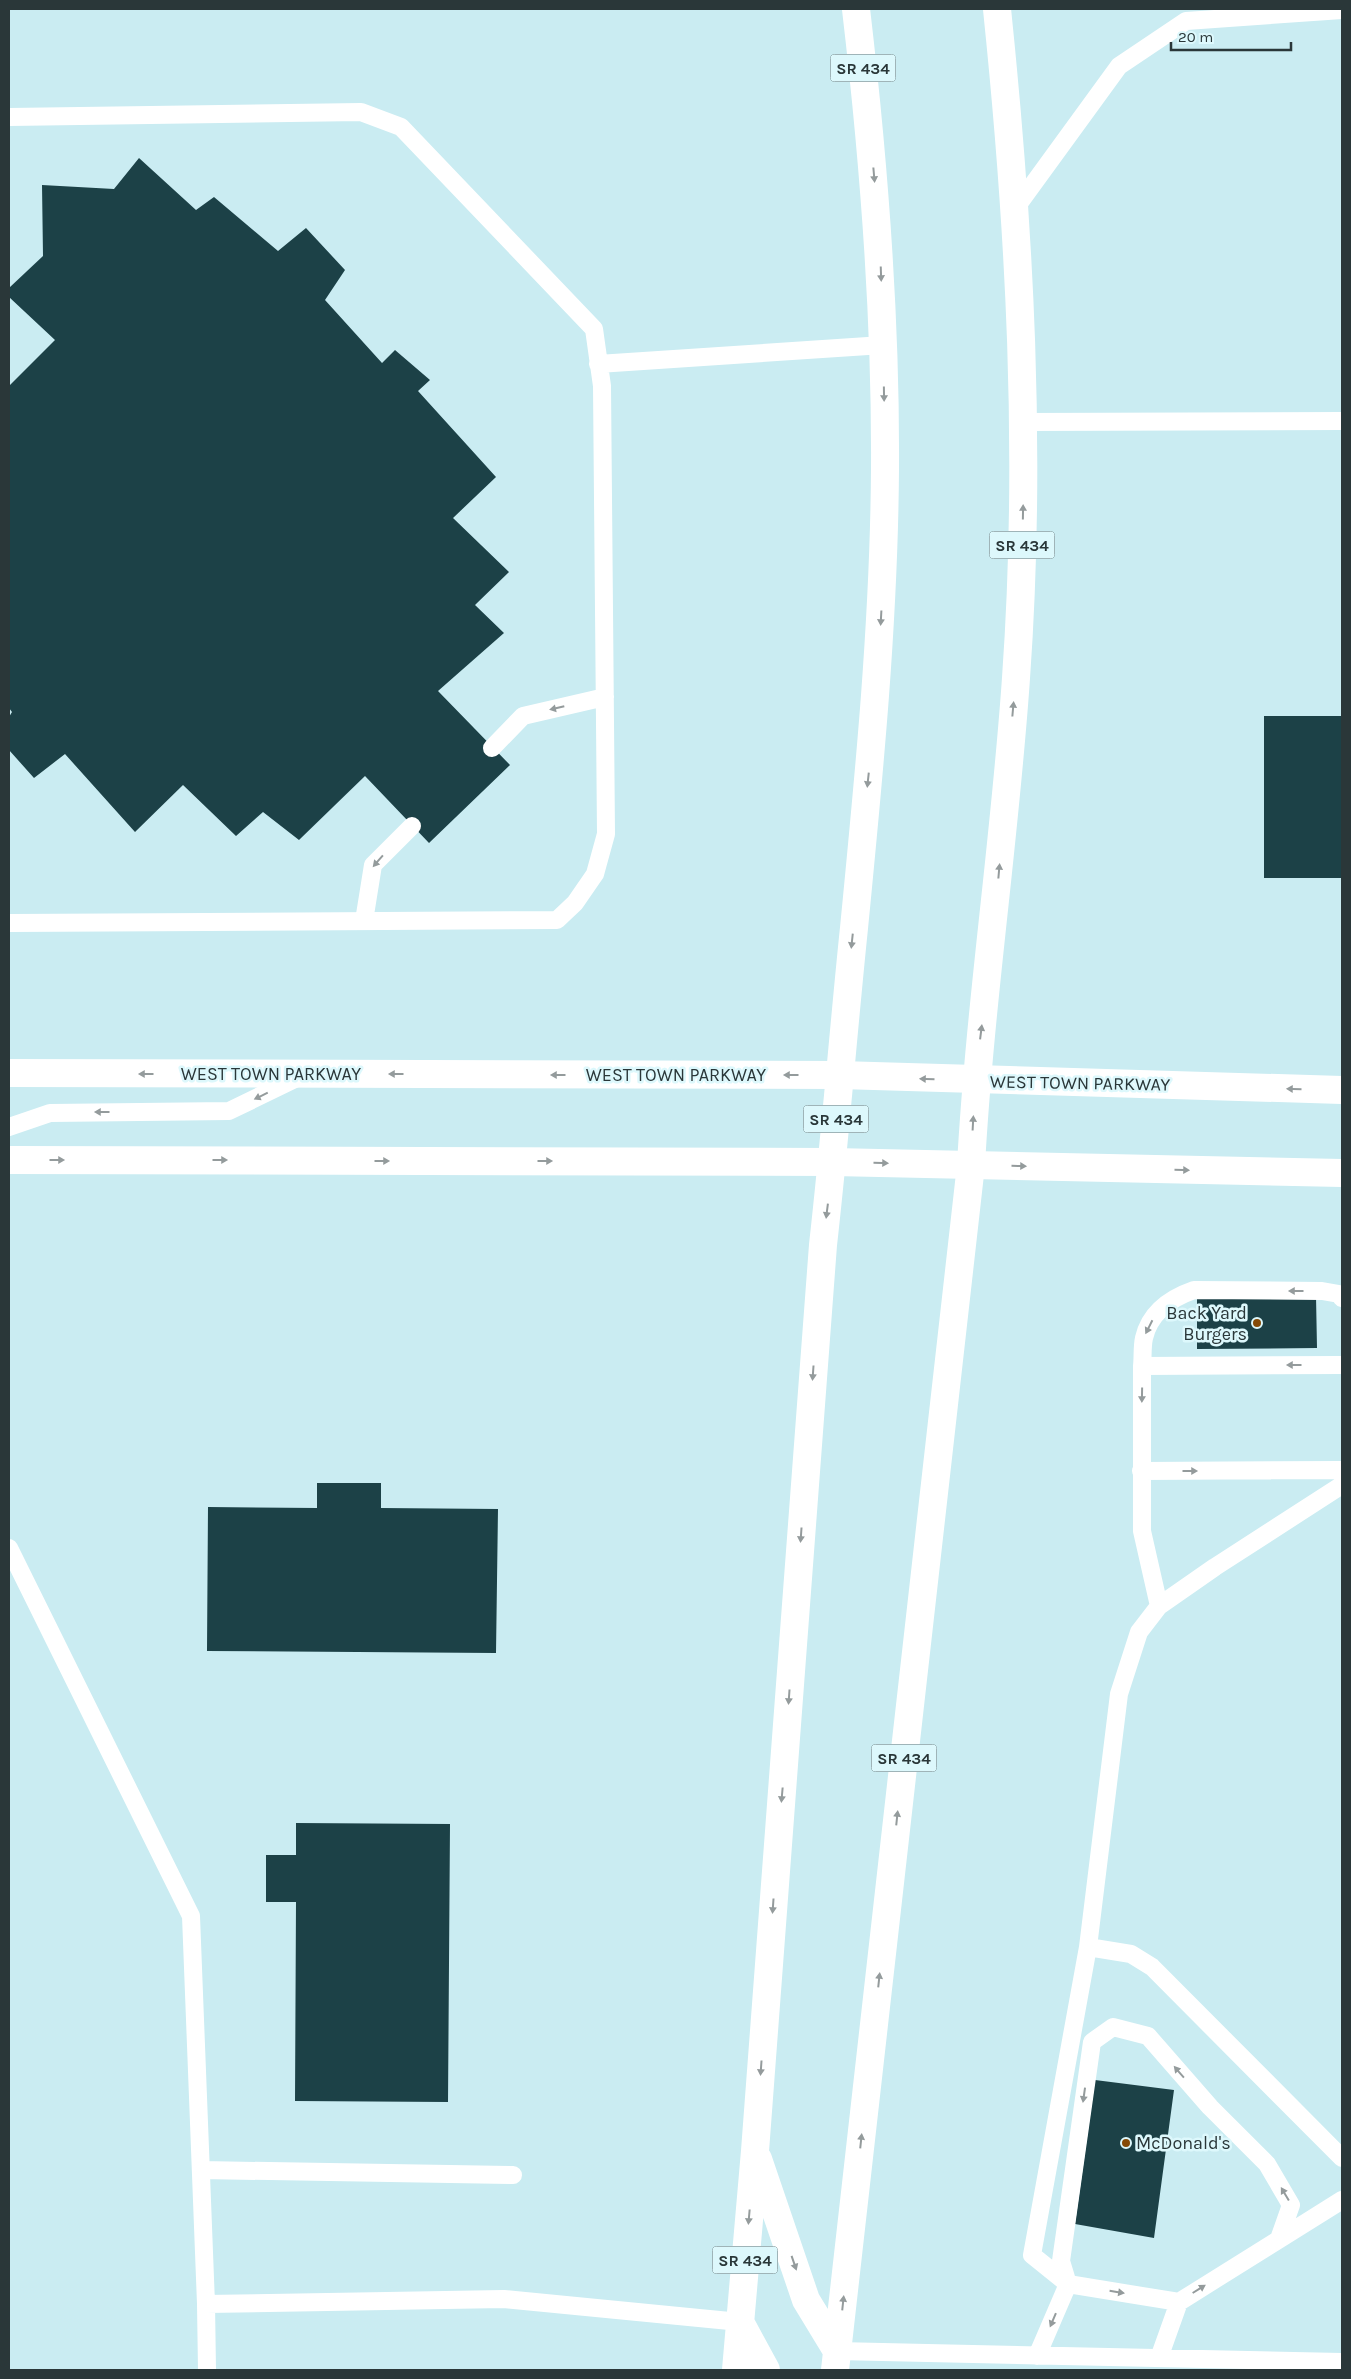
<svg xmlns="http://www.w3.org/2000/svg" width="1351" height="2379" viewBox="0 0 1351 2379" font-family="Karla,sans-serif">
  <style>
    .building { fill: #1c4147 }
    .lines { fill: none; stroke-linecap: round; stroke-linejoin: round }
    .lane { stroke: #fff; stroke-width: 18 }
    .secondary { stroke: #fff; stroke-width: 28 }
    .primary { stroke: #fff; stroke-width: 28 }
    .oneway { fill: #949b9c }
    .poi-dot { fill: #854906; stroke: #ddf8fc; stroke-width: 2 }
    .labels { text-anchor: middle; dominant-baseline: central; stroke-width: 5; stroke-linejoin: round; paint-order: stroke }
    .shield { fill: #ddf8fc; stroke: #607174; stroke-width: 1 }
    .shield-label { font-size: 16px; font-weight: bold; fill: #2a3739 }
    .street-label { font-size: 18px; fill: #2a3739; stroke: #ddf8fc }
    .poi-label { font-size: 18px; fill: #2a3739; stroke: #ddf8fc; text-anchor: end }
  </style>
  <rect width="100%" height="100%" fill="#caecf2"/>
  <path class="building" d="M 139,158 L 196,210 L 214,197 L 278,251 L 306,228 L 345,270 L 325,300 L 382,363 L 395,350 L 430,380 L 418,391 L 496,477 L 453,518 L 509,572 L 475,605 L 504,633 L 438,691 L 510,765 L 429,843 L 365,776 L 299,840 L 263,812 L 236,836 L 183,785 L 135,832 L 65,754 L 34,778 L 9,750 L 9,717 L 12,712 L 9,708 L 9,386 L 55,340 L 9,297 L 9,288 L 43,256 L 42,185 L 114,189 Z
    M 1264,716 L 1342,716 L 1342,878 L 1264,878 Z
    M 1316,1296 L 1317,1348 L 1197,1349 L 1197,1297 Z
    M 317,1483 L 381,1483 L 381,1508 L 498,1509 L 496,1653 L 207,1651 L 208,1507 L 317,1508 Z
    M 296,1823 L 450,1824 L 448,2102 L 295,2101 L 296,1902 L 266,1902 L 266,1855 L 296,1855 Z
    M 1095,2080 L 1174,2090 L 1154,2238 L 1075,2224 Z"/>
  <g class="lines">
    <path class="lane" d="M 9,117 L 361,112 L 401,127 L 594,329 L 602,386 L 606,834 L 595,874 L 575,903 L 557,920 L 9,923
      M 1015,209 L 1119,66 L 1186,21 L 1342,10
      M 598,364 L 883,345
      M 1025,422 L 1342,421
      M 492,748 L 523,716 L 605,697
      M 364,921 L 373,865 L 412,826
      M 9,1127 L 50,1113 L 229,1111 L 297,1078
      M 1142,1366 C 1143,1357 1142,1347 1144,1338 C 1150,1312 1171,1298 1194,1290 L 1322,1291 L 1339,1294 L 1342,1298
      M 1141,1471 L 1342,1470
      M 1342,1485 L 1215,1567 L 1159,1606 L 1139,1632 L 1119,1694 L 1088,1947 L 1131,1954 L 1152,1967 L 1342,2158
      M 9,1548 L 191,1916 L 206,2304 L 207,2370
      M 1159,1606 L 1142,1531 L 1142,1366 L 1342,1365
      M 1088,1947 L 1032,2255 L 1068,2284 L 1179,2302
      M 201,2170 L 513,2175
      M 206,2304 L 504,2299 L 740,2322
      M 837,2351 L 1342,2362
      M 1037,2356 L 1068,2284 L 1061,2261 L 1092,2042 L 1113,2027 L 1148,2036 L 1210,2107 L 1267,2164 L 1291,2205 L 1279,2239
      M 1159,2358 L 1179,2302 L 1342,2200"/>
    <path class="secondary" d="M 9,1073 L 840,1075 L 1342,1090
      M 9,1160 L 833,1162 L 1342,1173"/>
    <path class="primary" d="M 758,2159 L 806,2300 L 837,2351
      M 740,2322 L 766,2370
      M 736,2370 L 755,2151 L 823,1245 C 835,1139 843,1034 854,928 C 869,775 884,623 885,469 C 886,314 874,162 856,9
      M 835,2370 L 971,1165 C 980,1002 1005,840 1016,678 C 1032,454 1020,231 997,9"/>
  </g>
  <defs><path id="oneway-solid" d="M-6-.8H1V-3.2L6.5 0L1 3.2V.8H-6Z" transform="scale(1.25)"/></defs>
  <g class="oneway">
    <use href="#oneway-solid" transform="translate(874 175) rotate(85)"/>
    <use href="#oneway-solid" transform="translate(881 274) rotate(88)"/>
    <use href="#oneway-solid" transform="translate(884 394) rotate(89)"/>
    <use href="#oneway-solid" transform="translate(1023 512) rotate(-89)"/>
    <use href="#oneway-solid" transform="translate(881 618) rotate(93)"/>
    <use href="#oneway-solid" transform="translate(557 708) rotate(167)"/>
    <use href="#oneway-solid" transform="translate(1013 709) rotate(-85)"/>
    <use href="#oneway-solid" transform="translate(868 780) rotate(96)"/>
    <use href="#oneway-solid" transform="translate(378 861) rotate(131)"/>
    <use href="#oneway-solid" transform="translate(999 871) rotate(-85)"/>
    <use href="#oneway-solid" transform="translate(852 941) rotate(96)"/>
    <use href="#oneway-solid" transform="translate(981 1032) rotate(-83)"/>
    <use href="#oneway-solid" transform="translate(146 1074) rotate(-180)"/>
    <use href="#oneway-solid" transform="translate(396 1074) rotate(-180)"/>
    <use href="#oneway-solid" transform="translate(558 1075) rotate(-180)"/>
    <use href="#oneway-solid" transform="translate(791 1075) rotate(180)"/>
    <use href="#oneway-solid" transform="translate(927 1079) rotate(-178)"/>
    <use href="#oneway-solid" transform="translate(1294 1089) rotate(-179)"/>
    <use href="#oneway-solid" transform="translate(261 1096) rotate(154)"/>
    <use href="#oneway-solid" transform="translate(102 1112) rotate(180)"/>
    <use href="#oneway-solid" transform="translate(973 1123) rotate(-87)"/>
    <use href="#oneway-solid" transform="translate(57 1160)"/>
    <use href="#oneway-solid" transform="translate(220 1160)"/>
    <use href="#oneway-solid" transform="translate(382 1161)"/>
    <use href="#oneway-solid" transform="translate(545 1161)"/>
    <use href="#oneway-solid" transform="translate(881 1163) rotate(1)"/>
    <use href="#oneway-solid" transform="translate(1019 1166) rotate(1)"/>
    <use href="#oneway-solid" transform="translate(1182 1170) rotate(1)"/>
    <use href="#oneway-solid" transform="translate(827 1211) rotate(97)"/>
    <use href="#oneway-solid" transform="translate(1296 1291) rotate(-180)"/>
    <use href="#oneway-solid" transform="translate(1149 1327) rotate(117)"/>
    <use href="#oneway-solid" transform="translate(1294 1365) rotate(180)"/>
    <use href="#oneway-solid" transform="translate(813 1373) rotate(94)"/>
    <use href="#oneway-solid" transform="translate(1142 1395) rotate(91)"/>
    <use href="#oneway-solid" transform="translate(1190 1471)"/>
    <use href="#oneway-solid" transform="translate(801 1535) rotate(94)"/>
    <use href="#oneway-solid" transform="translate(789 1697) rotate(94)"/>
    <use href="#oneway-solid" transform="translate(782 1795) rotate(95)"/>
    <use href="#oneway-solid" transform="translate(897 1818) rotate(-84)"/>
    <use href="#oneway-solid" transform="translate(773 1906) rotate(94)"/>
    <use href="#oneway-solid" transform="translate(879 1980) rotate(-84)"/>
    <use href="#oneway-solid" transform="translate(761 2068) rotate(94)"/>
    <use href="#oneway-solid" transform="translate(1179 2072) rotate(-131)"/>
    <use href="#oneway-solid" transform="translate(1084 2095) rotate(98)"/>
    <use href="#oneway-solid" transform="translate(861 2141) rotate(-84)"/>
    <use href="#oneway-solid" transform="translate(1285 2194) rotate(-121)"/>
    <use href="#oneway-solid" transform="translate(749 2217) rotate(95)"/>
    <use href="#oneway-solid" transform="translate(794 2263) rotate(71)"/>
    <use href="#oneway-solid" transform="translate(1199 2289) rotate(-32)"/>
    <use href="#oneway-solid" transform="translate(1117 2292) rotate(9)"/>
    <use href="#oneway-solid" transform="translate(843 2303) rotate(-84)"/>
    <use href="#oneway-solid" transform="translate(1053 2320) rotate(113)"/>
  </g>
  <g class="poi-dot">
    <circle cx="1257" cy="1323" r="5"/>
    <circle cx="1126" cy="2143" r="5"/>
  </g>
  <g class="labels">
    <g class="shield">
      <rect x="830.5" y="54.5" width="65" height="27" rx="4"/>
      <rect x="989.5" y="531.5" width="65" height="27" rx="4"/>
      <rect x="803.5" y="1105.5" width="65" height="27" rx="4"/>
      <rect x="871.5" y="1744.5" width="65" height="27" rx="4"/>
      <rect x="712.5" y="2246.5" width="65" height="27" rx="4"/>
    </g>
    <g class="shield-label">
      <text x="863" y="68">SR 434</text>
      <text x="1022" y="545">SR 434</text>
      <text x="836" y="1119">SR 434</text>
      <text x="904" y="1758">SR 434</text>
      <text x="745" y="2260">SR 434</text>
    </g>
    <g class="street-label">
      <text x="271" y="1074">WEST TOWN PARKWAY</text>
      <text x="676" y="1075">WEST TOWN PARKWAY</text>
      <text transform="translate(1080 1083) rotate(1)">WEST TOWN PARKWAY</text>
    </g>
    <g class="poi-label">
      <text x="1247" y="1313">Back Yard<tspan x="1247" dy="21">Burgers</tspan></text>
      <text x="1136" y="2143" text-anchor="start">McDonald's</text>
    </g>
  </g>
  <rect width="1351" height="2379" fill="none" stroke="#2a3739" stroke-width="20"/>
  <path d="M1171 42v8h120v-8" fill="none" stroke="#2a3739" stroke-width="2.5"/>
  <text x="1178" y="42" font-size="15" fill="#2a3739" stroke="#ddf8fc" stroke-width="4" paint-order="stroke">20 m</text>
</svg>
